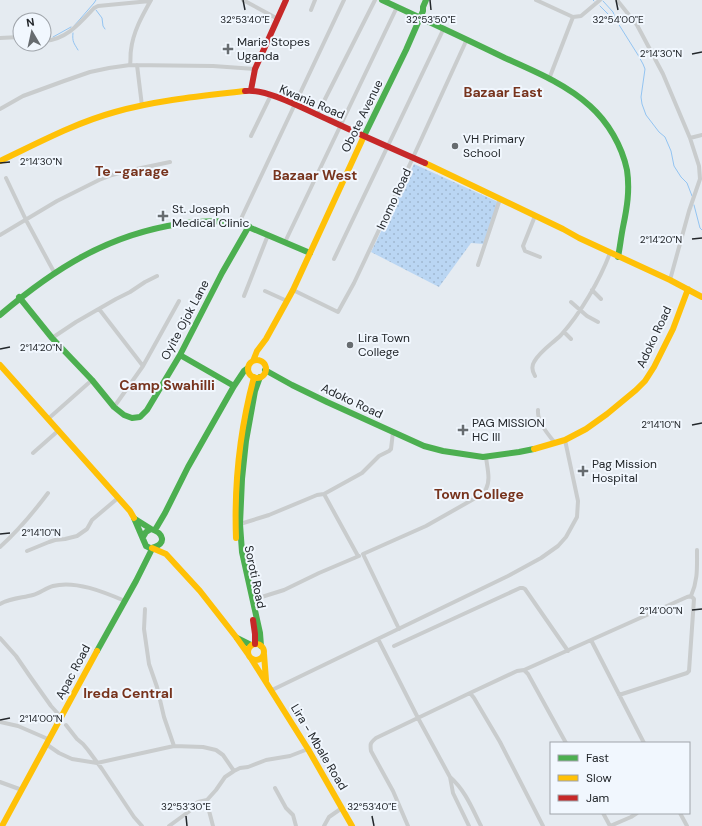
<svg xmlns="http://www.w3.org/2000/svg" width="702" height="826" viewBox="0 0 702 826" font-family="'DM Sans',sans-serif">
  <style>
    .grass { fill: url(#grass-dots) }
    .lines { fill: none; stroke-linecap: round; stroke-linejoin: round }
    .stream { stroke: #93c4f2; stroke-width: 1 }
    .street { stroke: #c9cccd; stroke-width: 4 }
    .fast { stroke: #4caf50; stroke-width: 6 }
    .slow { stroke: #ffc107; stroke-width: 6 }
    .jam { stroke: #c62828; stroke-width: 6 }
    .ticks { fill: none; stroke: #23272b; stroke-width: 1.5 }
    .poi-dot { fill: #676c70; stroke: #f1f7fe; stroke-width: 1.5 }
    .labels { text-anchor: middle; dominant-baseline: central; stroke-width: 4; stroke-linejoin: round; paint-order: stroke }
    .poi-label { font-size: 12px; fill: #23272b; stroke: #f1f7fe; text-anchor: start }
    .street-label { font-size: 12px; fill: #23272b; stroke: #f1f7fe }
    .quarter-label { font-size: 14px; font-weight: bold; fill: #77341e; stroke: #f1f7fe }
    .ticks-label { font-size: 10px; text-anchor: middle; fill: #23272b; stroke: #f1f7fe; stroke-width: 4; stroke-linejoin: round; paint-order: stroke }
  </style>
  <defs>
    <pattern id="grass-dots" width="8" height="8" patternUnits="userSpaceOnUse"><rect width="8" height="8" fill="#bad6f3"/><path d="M2 2h.1M6 6h.1" fill="none" stroke="#a0b8d0" stroke-width="1.8" stroke-linecap="round"/></pattern>
  </defs>
  <rect width="100%" height="100%" fill="#e5ebf1"/>
  <path class="grass" d="M 414,164 L 498,202 L 484,244 L 471,243 L 439,287 L 371,252 Z"/>
  <g class="lines">
    <path class="stream" d="M 593,0 L 594,1
      M 603,1 L 613,12 L 616,20 L 638,55 L 643,64 L 645,69 L 641,97 L 642,104 L 646,115 L 659,132 L 665,137 L 671,151 L 674,166 L 681,177 L 687,183 L 692,196
      M 600,6 L 610,16 L 615,19
      M 96,10 L 102,18 L 103,26 L 105,29
      M 74,26 L 94,3 L 96,0
      M 73,33 C 72,42 74,43 78,50
      M 53,37 L 71,27
      M 694,205 L 700,228 L 702,230"/>
    <path class="street" d="M 243,0 L 278,19
      M 536,0 L 573,17 L 581,16 L 600,0
      M 617,0 L 637,25 L 663,74 L 690,138 L 699,166 L 700,179 L 689,211 L 670,280
      M 311,10 L 315,0
      M 0,38 L 20,37
      M 44,41 C 66,40 80,23 94,8 L 98,6 L 150,1
      M 130,65 C 131,60 130,55 131,50 C 133,32 142,16 151,0
      M 137,65 L 142,106
      M 549,79 L 573,17
      M 0,109 L 23,96 L 64,81 L 90,72 L 109,68 L 130,65 L 213,66 L 255,69
      M 317,115 L 375,0
      M 251,136 L 271,95
      M 690,138 L 702,135
      M 6,178 L 26,220 L 54,272
      M 535,216 L 523,246 L 525,251 L 540,257
      M 239,223 L 344,0
      M 0,235 L 57,201 L 99,180 L 112,175 L 127,171 L 170,162
      M 285,242 L 397,7
      M 334,259 L 444,28
      M 478,265 L 500,199
      M 293,290 L 338,312 L 354,283 L 410,164 L 467,39
      M 592,290 L 601,299
      M 265,291 L 287,301
      M 244,296 L 268,235
      M 571,302 L 587,316 L 598,322
      M 99,309 L 143,366
      M 564,332 L 571,339
      M 52,338 L 76,322 L 116,299 L 130,292 L 145,282 L 157,276
      M 535,376 C 532,371 531,367 534,362 C 540,351 552,344 561,335 C 580,314 600,280 610,253
      M 114,407 L 143,366 L 179,301
      M 538,410 C 537,422 548,434 555,443
      M 48,419 L 92,380
      M 33,453 L 59,430
      M 324,494 L 362,473 L 379,456 L 389,451 L 391,449 L 393,432
      M 240,524 L 269,515 L 317,495 L 324,494 L 358,556
      M 0,547 C 19,530 33,513 48,493
      M 27,551 L 49,542 L 55,540 L 65,539 L 77,536 L 87,529 L 92,520 L 118,498
      M 691,596 C 698,580 697,568 697,550
      M 252,600 L 284,590 L 319,573 L 359,556
      M 0,604 C 11,598 22,598 33,595 C 40,593 46,588 53,586 C 75,580 104,592 125,601
      M 145,609 L 144,629 L 149,664 L 157,687 L 164,717 L 174,746
      M 399,629 L 363,554 L 426,526 L 479,496 C 481,494 484,492 486,489 C 491,480 487,467 486,457
      M 0,638 L 16,656 L 29,675 L 51,706 L 61,717
      M 378,639 L 418,718 L 450,777 C 465,790 472,808 481,826
      M 591,640 L 644,743
      M 394,646 L 520,588 L 523,588 L 525,589 L 568,651
      M 524,670 L 687,597 L 691,596 L 694,599 L 689,671 L 687,673 L 619,695
      M 272,690 L 508,576 L 541,558 L 558,546 L 566,537 L 577,517 L 578,501 L 565,440
      M 470,693 L 517,671 L 524,670 L 528,674 L 566,743
      M 0,722 L 18,726 L 48,739
      M 66,725 L 77,739 L 83,744 L 88,750 L 102,769 L 134,817 L 142,826
      M 46,744 L 59,753 L 72,759 L 97,763 L 174,746 L 203,747 L 216,750 L 223,755 L 234,771
      M 450,777 L 453,793 L 469,826
      M 0,782 L 22,790
      M 275,788 L 286,808 L 293,815 L 296,826
      M 603,813 L 610,826
      M 680,813 L 687,826
      M 169,826 L 191,810 L 193,805 L 198,802 L 207,800
      M 213,826 L 207,803 L 207,800 L 216,790 L 225,777 L 234,771 L 240,768 L 248,767 L 266,760 L 290,756 L 308,749
      M 324,826 L 329,817 L 342,808
      M 408,826 L 393,791 L 371,751 C 370,744 370,743 376,738 L 470,693 L 474,698 L 500,742 L 543,826
      M 610,826 L 631,817 L 637,813"/>
    <path class="fast" d="M 382,0 C 423,19 464,38 505,58 C 534,71 566,84 590,106 C 608,122 622,146 627,170 C 630,190 627,208 623,227 C 621,237 620,247 618,257
      M 364,136 L 406,50 L 423,11 L 423,7 L 426,0
      M 19,297 L 52,338 L 92,380 L 114,407 L 124,415 L 132,418 L 140,417 L 147,410 L 180,355 L 222,273 L 249,226
      M 0,315 C 54,269 107,235 179,224 C 199,221 219,220 239,223 L 310,253
      M 180,355 L 234,386
      M 265,370 L 292,385 L 327,402 L 424,446 L 443,451 L 483,457 L 519,452 L 534,449
      M 260,377 L 255,391 L 246,441 L 242,479 L 240,524 L 242,552 L 260,633 L 261,646
      M 134,518 L 146,546 L 152,549 L 152,548 C 167,544 164,533 151,529 L 146,532 L 143,537
      M 135,519 L 151,529
      M 155,530 L 165,513 L 188,467 L 234,386 L 244,371 L 248,368
      M 237,638 L 251,645
      M 97,651 L 136,581 L 152,549"/>
    <path class="slow" d="M 0,161 C 38,143 75,123 115,112 C 158,100 202,96 245,91
      M 425,163 L 563,229 L 579,238 L 670,280 L 702,297
      M248 369a9 9 0 1 1 18 0a9 9 0 1 1-18 0Z
      M 253,361 L 257,351 L 266,339 L 293,290 L 364,136
      M 0,365 L 130,511 L 134,518
      M 534,449 L 565,440 L 586,429 L 607,414 L 636,390 L 645,381 L 654,367 L 673,329 L 688,289
      M 236,538 C 234,484 240,429 254,377
      M 152,548 L 166,554 L 200,591 L 236,637 L 248,654
      M248 652a8 8 0 1 1 16 0a8 8 0 1 1-16 0Z
      M 264,654 L 266,680
      M 252,660 L 308,749 L 352,826
      M 2,826 L 97,651"/>
    <path class="jam" d="M 251,90 L 255,69 L 286,0
      M 245,91 C 267,88 308,111 329,120 C 361,135 393,149 425,163
      M 253,620 L 255,634 L 255,644"/>
  </g>
  <path class="ticks" d="M 243,0 L 245,10M 430,0 L 431,10M 616,0 L 618,10M 692,54 L 702,52M 0,163 L 10,162M 692,239 L 702,238M 0,349 L 10,347M 692,425 L 702,423M 0,534 L 10,533M 692,610 L 702,609M 0,720 L 10,718M 186,816 L 187,826M 372,816 L 374,826"/>
  <g class="poi-dot">
    <path d="M226 43h4v4h4v4h-4v4h-4v-4h-4v-4h4z"/>
    <circle cx="455" cy="146" r="4"/>
    <path d="M161 210h4v4h4v4h-4v4h-4v-4h-4v-4h4z"/>
    <circle cx="350" cy="345" r="4"/>
    <path d="M461 424h4v4h4v4h-4v4h-4v-4h-4v-4h4z"/>
    <path d="M581 465h4v4h4v4h-4v4h-4v-4h-4v-4h4z"/>
  </g>
  <g class="labels">
    <g class="poi-label">
      <text x="237" y="42">Marie Stopes<tspan x="237" dy="14">Uganda</tspan></text>
      <text x="463" y="139">VH Primary<tspan x="463" dy="14">School</tspan></text>
      <text x="172" y="209">St. Joseph<tspan x="172" dy="14">Medical Clinic</tspan></text>
      <text x="358" y="338">Lira Town<tspan x="358" dy="14">College</tspan></text>
      <text x="472" y="423">PAG MISSION<tspan x="472" dy="14">HC III</tspan></text>
      <text x="592" y="464">Pag Mission<tspan x="592" dy="14">Hospital</tspan></text>
    </g>
    <g class="street-label">
      <text transform="translate(312 102) rotate(23)">Kwania Road</text>
      <text transform="translate(362 116) rotate(-64)">Obote Avenue</text>
      <text transform="translate(394 199) rotate(-65)">Inomo Road</text>
      <text transform="translate(185 320) rotate(-62)">Oyite Ojok Lane</text>
      <text transform="translate(654 337) rotate(-65)">Adoko Road</text>
      <text transform="translate(352 401) rotate(25)">Adoko Road</text>
      <text transform="translate(255 577) rotate(78)">Soroti Road</text>
      <text transform="translate(73 672) rotate(-62)">Apac Road</text>
      <text transform="translate(319 747) rotate(59)">Lira - Mbale Road</text>
    </g>
    <g class="quarter-label">
      <text x="503" y="92">Bazaar East</text>
      <text x="132" y="171">Te -garage</text>
      <text x="315" y="175">Bazaar West</text>
      <text x="167" y="385">Camp Swahilli</text>
      <text x="479" y="494">Town College</text>
      <text x="128" y="693">Ireda Central</text>
    </g>
  </g>
  <g class="ticks-label">
    <text x="245" y="23">32°53'40"E</text>
    <text x="431" y="23">32°53'50"E</text>
    <text x="618" y="23">32°54'00"E</text>
    <text x="661" y="57">2°14'30"N</text>
    <text x="41" y="165">2°14'30"N</text>
    <text x="661" y="243">2°14'20"N</text>
    <text x="41" y="351">2°14'20"N</text>
    <text x="661" y="428">2°14'10"N</text>
    <text x="41" y="536">2°14'10"N</text>
    <text x="661" y="614">2°14'00"N</text>
    <text x="41" y="722">2°14'00"N</text>
    <text x="186" y="810">32°53'30"E</text>
    <text x="372" y="810">32°53'40"E</text>
  </g>
  <rect x="550" y="742" width="140" height="72" fill="#f1f7fe" stroke="#9fa4aa"/>
  <rect x="558" y="755" width="20" height="6" fill="#4caf50" stroke="#9fa4aa"/>
  <text x="586" y="762" font-size="12" fill="#23272b">Fast</text>
  <rect x="558" y="775" width="20" height="6" fill="#ffc107" stroke="#9fa4aa"/>
  <text x="586" y="782" font-size="12" fill="#23272b">Slow</text>
  <rect x="558" y="795" width="20" height="6" fill="#c62828" stroke="#9fa4aa"/>
  <text x="586" y="802" font-size="12" fill="#23272b">Jam</text>
  <g transform="translate(32 32) rotate(351)"><circle r="19" fill="#f1f7fe" stroke="#9fa4aa"/>
  <path d="M0-3L7 15L0 10L-7 15Z" fill="#676c70"/>
  <text y="-6" font-size="11" font-weight="bold" text-anchor="middle" fill="#23272b">N</text>
  </g>
</svg>
